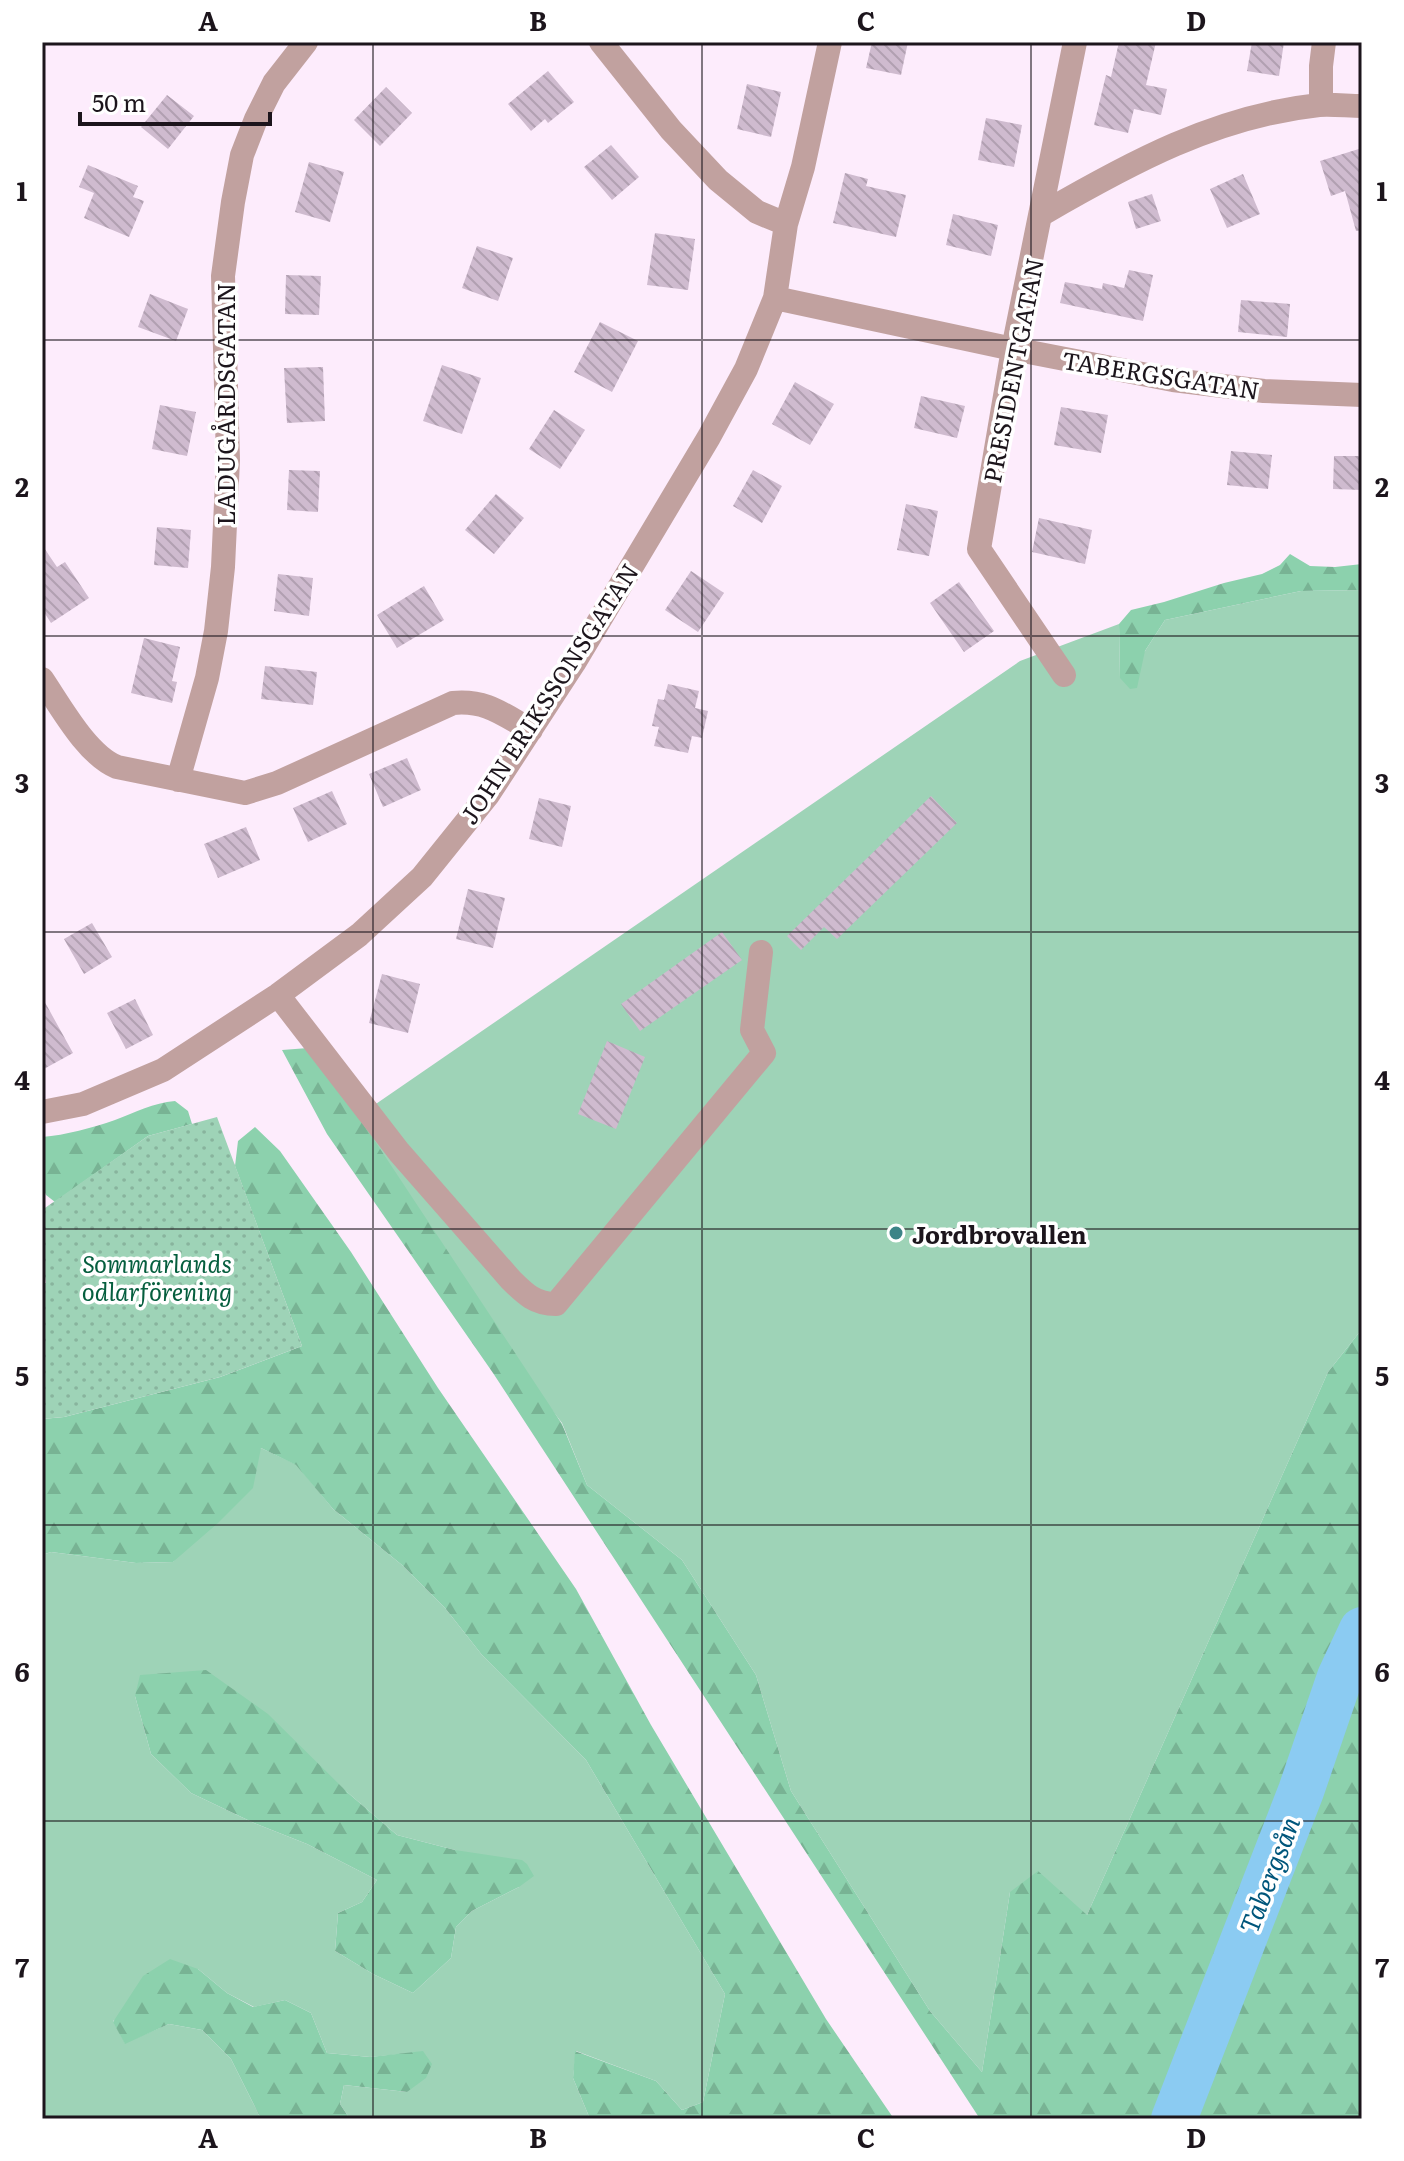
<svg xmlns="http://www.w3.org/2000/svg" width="1404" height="2161" viewBox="0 0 1404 2161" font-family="Literata,serif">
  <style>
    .grass { fill: #9ed3b7; fill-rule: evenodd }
    .forest { fill: url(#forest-firs) }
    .park { fill: url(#park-dots) }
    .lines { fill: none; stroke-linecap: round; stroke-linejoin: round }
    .river { stroke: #8bcbf2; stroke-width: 46 }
    .building { fill: url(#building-back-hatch) }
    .street { stroke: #c1a19f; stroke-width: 24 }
    .grid { fill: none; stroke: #1c151c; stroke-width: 2; stroke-opacity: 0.55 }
    .poi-dot { fill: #3c8487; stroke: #fff; stroke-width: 3 }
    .labels { text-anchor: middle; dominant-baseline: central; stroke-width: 7; stroke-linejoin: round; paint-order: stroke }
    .street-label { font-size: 24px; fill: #1c151c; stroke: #fff }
    .poi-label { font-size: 24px; font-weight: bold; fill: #1c151c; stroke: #fff; text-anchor: start }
    .park-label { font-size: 24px; font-style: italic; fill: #055e3e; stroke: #fff }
    .water-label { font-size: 26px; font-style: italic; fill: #00567b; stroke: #fff }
    .neatline { fill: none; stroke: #1c151c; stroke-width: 3 }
    .grid-label { font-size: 26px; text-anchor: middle; font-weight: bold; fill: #1c151c }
  </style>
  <defs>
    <pattern id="forest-firs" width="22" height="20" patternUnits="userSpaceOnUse" patternTransform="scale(2)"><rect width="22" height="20" fill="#8cd1ad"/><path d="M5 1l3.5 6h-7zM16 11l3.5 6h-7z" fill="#78b394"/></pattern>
    <pattern id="park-dots" width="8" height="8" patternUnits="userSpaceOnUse" patternTransform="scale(2)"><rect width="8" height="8" fill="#9ed3b7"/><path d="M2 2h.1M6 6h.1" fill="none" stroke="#88b49d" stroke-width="1.8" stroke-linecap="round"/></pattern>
    <pattern id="building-back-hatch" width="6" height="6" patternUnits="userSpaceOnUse" patternTransform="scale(2)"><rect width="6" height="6" fill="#cfbbcf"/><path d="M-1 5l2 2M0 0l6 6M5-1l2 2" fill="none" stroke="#b1a0b1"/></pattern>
  </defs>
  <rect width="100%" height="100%" fill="#fdecfc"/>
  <path class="grass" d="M 1362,590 L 1362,1329 L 1328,1372 L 1087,1915 L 1010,1892 L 982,2072 L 930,2011 L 791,1791 L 756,1675 L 682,1560 L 587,1485 L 562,1423 L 338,1130 L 1020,661 L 1119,624 L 1120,677 L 1145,651 L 1165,620 L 1301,591 Z
    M 261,1448 L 297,1465 L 333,1509 L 402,1565 L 445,1608 L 482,1655 L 586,1760 L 725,1994 L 703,2102 L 682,2110 L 656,2081 L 576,2051 L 573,2078 L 590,2119 L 350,2119 L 340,2104 L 344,2085 L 407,2092 L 423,2052 L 370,2057 L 327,2053 L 311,2013 L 285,2000 L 254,2007 L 227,1993 L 198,1969 L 113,2021 L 125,2043 L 169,2024 L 202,2030 L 231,2059 L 261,2119 L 42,2119 L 42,1555 L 51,1552 L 136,1563 L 173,1562 ZM 135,1696 L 347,1792 L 397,1835 L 455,1850 L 519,1887 L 472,1911 L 456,1927 L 451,1958 L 413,1993 L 373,1974 L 335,1951 L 338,1913 L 362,1902 L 377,1880 L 307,1844 L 254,1823 L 191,1793 L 151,1754 Z"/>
  <path class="forest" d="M 1290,554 L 1310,566 L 1335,567 L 1362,564 L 1362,590 L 1301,591 L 1165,620 L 1145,651 L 1137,688 L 1130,689 L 1120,678 L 1119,624 L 1131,610 L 1164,602 L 1224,583 L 1262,574 L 1280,565 Z
    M 308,1048 L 367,1129 L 562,1424 L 587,1485 L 682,1560 L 756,1675 L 791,1791 L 930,2011 L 982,2072 L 1010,1892 L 1038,1871 L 1087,1915 L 1328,1372 L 1362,1329 L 1362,2119 L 980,2119 L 493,1373 L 327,1134 L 282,1050 Z
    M 175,1101 L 188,1111 L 192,1124 L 148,1136 L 55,1202 L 46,1195 L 42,1186 L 42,1137 C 66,1135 92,1128 115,1120 C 136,1112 153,1103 175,1101 Z
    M 255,1127 L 280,1151 L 351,1252 L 438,1388 L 576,1589 L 651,1725 L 826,2019 L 894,2119 L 590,2119 L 573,2078 L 575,2051 L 656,2081 L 682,2110 L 703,2102 L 725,1994 L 586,1760 L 482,1655 L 445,1608 L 402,1565 L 333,1509 L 296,1465 L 261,1448 L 253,1488 L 218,1523 L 173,1562 L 136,1563 L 51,1552 L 42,1555 L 42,1419 L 64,1417 L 220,1377 L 302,1346 L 235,1166 L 238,1141 Z
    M 206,1670 L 268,1714 L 347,1792 L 397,1835 L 455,1850 L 522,1860 L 527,1864 L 534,1876 L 519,1887 L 472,1911 L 456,1927 L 451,1958 L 413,1993 L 373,1974 L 335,1951 L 338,1913 L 362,1902 L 377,1880 L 307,1844 L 254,1823 L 191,1793 L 151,1754 L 135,1696 L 140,1675 Z
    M 170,1959 L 198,1969 L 227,1993 L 253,2007 L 285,2000 L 311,2013 L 327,2053 L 370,2057 L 423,2051 L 432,2064 L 426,2078 L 407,2092 L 344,2085 L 340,2104 L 350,2119 L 261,2119 L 231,2059 L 202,2030 L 169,2024 L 125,2044 L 113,2022 L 143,1976 Z"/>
  <path class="park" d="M 217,1117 L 302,1346 L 220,1377 L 64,1417 L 42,1419 L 42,1283 L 46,1283 L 42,1258 L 42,1210 L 148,1136 Z"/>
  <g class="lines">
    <path class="river" d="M 1174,2119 L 1301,1791 L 1340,1677 L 1362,1630"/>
  </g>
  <path class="building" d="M 872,42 L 908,42 L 901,75 L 866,68 Z
    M 1119,42 L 1156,42 L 1146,85 L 1167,89 L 1161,115 L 1134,109 L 1128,133 L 1094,125 L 1106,75 L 1111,77 Z
    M 1252,42 L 1284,42 L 1279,76 L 1247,71 Z
    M 548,71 L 574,102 L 548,123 L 545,119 L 531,131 L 508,104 Z
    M 747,84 L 781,92 L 771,137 L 737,129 Z
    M 386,87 L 412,113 L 380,146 L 354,120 Z
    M 167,95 L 194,116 L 168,149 L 141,127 Z
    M 986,118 L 1022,125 L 1014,167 L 978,160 Z
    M 611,145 L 639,177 L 612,200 L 584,167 Z
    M 1362,148 L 1362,230 L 1356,231 L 1345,191 L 1331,196 L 1320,161 Z
    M 309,162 L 344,172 L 330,222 L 295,212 Z
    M 88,165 L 138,186 L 133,197 L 144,201 L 129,237 L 84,218 L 94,193 L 79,187 Z
    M 845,173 L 868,179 L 866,186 L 906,195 L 896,237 L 833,223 Z
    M 1243,174 L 1260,214 L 1227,228 L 1210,189 Z
    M 1152,194 L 1161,221 L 1136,229 L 1128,202 Z
    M 953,214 L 998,225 L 991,256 L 946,245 Z
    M 655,233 L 695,239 L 688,290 L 647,285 Z
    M 477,246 L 513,258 L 498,301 L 462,288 Z
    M 1129,270 L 1153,275 L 1143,321 L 1060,303 L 1065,282 L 1102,289 L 1103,283 L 1124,288 Z
    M 286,275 L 321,276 L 319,315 L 285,314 Z
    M 150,294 L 188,309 L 176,341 L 138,327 Z
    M 1241,300 L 1290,304 L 1287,337 L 1238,332 Z
    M 600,322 L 638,341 L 612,392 L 574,372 Z
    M 442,365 L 481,378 L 462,434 L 423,421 Z
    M 323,367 L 325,421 L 287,423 L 284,368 Z
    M 795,382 L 834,404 L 810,445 L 772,424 Z
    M 921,396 L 965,406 L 957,438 L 914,428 Z
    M 160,405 L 196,412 L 187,456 L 152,449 Z
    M 1061,407 L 1108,415 L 1101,453 L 1054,445 Z
    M 554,410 L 585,430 L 560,469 L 529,449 Z
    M 1231,451 L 1272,455 L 1268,489 L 1227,485 Z
    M 1334,456 L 1362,456 L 1362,490 L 1333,489 Z
    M 289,470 L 320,471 L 318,512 L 287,510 Z
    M 753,470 L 782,486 L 762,523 L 733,506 Z
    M 496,494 L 524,518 L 494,554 L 465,530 Z
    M 906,504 L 938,511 L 929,556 L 897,550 Z
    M 1039,518 L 1092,530 L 1085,564 L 1032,552 Z
    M 157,527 L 191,530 L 188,568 L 154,565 Z
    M 42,545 L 57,567 L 65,562 L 89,598 L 51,623 L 42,609 Z
    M 691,571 L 724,593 L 698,632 L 665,610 Z
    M 278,574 L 313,578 L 309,616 L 274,611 Z
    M 959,582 L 994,631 L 964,652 L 930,603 Z
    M 424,586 L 444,620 L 397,648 L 377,615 Z
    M 144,638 L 180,647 L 172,681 L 177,682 L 172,703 L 131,693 Z
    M 265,666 L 317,672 L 313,705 L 261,699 Z
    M 668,684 L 699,691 L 695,708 L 708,711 L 702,738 L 692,736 L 688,753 L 654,746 L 659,727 L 652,726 L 658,699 L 664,700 Z
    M 407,758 L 421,790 L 383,807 L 369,774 Z
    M 332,791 L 347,824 L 308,842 L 293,808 Z
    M 931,796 L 957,823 L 837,939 L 824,927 L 801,950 L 787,936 Z
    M 539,798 L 571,806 L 562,847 L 529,839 Z
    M 246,827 L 260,860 L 218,878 L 204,844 Z
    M 468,889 L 505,898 L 493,948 L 456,939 Z
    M 92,923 L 112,957 L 84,974 L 64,939 Z
    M 722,932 L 742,960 L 640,1031 L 621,1004 Z
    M 382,974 L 420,984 L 408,1033 L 369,1023 Z
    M 42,997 L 73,1053 L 42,1070 Z
    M 135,999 L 153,1035 L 126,1049 L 107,1013 Z
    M 607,1041 L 645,1057 L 616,1129 L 578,1114 Z"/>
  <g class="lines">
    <path class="street" d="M 601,42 L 671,130 L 718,180 L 757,212 L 786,224
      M 1321,105 L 1321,66 L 1324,42
      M 1042,214 C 1130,163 1216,116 1319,105 C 1333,104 1348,106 1362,106
      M 775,298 L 1013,349 L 1173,380 L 1264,391 L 1362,395
      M 1064,675 L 979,549 L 1013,349 L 1075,42
      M 42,679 C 61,707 87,755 117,767 L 245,793 L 277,783 L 453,703 C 487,700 502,714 531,730
      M 178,780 L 207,678 L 216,631 L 223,567 L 228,460 L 223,276 L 233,202 L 242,155 L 256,119 L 274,83 L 306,42
      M 278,995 L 399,1152 L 511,1280 C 525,1294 535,1304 556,1304 L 764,1053 L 752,1030 L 761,952
      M 42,1112 L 83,1104 L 163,1070 L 278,995 L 359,935 L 422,877 L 488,795 L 574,663 L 709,437 L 746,369 L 775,298 L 786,224 L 803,167 L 830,42"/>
  </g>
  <path class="grid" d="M 373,42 L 373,2119M 702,42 L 702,2119M 1031,42 L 1031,2119M 42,340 L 1362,340M 42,636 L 1362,636M 42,932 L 1362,932M 42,1229 L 1362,1229M 42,1525 L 1362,1525M 42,1821 L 1362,1821"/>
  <circle class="poi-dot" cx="896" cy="1233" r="8"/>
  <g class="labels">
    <g class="street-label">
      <text transform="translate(1012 370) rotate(-79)">PRESIDENTGATAN</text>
      <text transform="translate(1161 374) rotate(9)">TABERGSGATAN</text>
      <text transform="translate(224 404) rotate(-90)">LADUGÅRDSGATAN</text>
      <text transform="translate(548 693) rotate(-57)">JOHN ERIKSSONSGATAN</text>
    </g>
    <g class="poi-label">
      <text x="912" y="1233">Jordbrovallen</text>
    </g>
    <g class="park-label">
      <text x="157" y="1262">Sommarlands<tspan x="157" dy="28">odlarförening</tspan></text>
    </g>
    <g class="water-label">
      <text transform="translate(1268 1874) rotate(-69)">Tabergsån</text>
    </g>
  </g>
  <rect width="1404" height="2161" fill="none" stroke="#ffffff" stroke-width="88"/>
  <path d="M80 112v12h190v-12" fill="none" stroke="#1c151c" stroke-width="4"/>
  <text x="92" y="112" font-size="24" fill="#1c151c" stroke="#ffffff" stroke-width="6" paint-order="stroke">50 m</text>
  <rect x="44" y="44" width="1316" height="2073" class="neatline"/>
  <g class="grid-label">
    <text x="208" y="31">A</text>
    <text x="538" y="31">B</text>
    <text x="866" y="31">C</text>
    <text x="1196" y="31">D</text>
    <text x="22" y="201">1</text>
    <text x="1382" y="201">1</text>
    <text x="22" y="497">2</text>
    <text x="1382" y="497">2</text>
    <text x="22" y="793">3</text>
    <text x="1382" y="793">3</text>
    <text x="22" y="1090">4</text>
    <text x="1382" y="1090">4</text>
    <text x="22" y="1386">5</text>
    <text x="1382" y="1386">5</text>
    <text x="22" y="1682">6</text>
    <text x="1382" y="1682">6</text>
    <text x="22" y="1978">7</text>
    <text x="1382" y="1978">7</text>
    <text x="208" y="2148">A</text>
    <text x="538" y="2148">B</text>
    <text x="866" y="2148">C</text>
    <text x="1196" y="2148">D</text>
  </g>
</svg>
